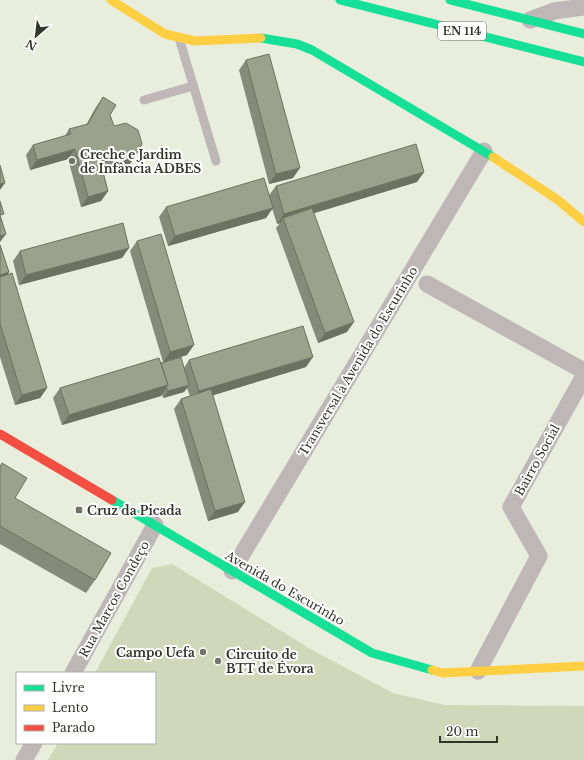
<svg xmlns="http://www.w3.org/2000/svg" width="584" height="760" viewBox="0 0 584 760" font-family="'Libre Baskerville',serif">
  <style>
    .green { fill: #d0d8b9 }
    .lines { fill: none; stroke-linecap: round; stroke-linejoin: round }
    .lane { stroke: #beb6b7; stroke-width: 9 }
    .street { stroke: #beb6b7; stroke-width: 17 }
    .fast { stroke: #16e098; stroke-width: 9 }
    .slow { stroke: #ffcf43; stroke-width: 9 }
    .jam { stroke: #f24e42; stroke-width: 9 }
    .wall { fill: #868a78 }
    .shaded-wall { fill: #6d7162 }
    .building { fill: #9ca18c; stroke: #6d7162 }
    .poi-dot { fill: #727568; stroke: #fff; stroke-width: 1.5 }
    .labels { text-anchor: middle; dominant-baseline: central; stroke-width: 4; stroke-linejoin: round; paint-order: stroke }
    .shield { fill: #fff; stroke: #70726a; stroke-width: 1 }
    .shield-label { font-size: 11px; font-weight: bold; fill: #32352a }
    .poi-label { font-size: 12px; font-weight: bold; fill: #32352a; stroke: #fff; text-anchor: start }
    .street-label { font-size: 12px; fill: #32352a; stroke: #fff }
  </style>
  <rect width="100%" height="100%" fill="#e8eddc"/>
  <path class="green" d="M 172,564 L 312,650 L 393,693 L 444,705 L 584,706 L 584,760 L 48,760 L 58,743 L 155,743 L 155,673 L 95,673 L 152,568 Z"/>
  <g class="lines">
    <path class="lane" d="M 179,38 L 216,161
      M 144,100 L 193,86"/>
    <path class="street" d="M 530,20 L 554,11 L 584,7
      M 427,284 L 584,371
      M 232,571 L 484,151
      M 478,671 L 539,556 L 511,507 L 584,376
      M 73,673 L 155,525
      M 24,760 L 34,743"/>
    <path class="fast" d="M 340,0 L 584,62
      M 450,0 L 584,34
      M 261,38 L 297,44 L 312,50 L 493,157
      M 112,500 L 372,653 L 432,670"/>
    <path class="slow" d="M 111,0 L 165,34 L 195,41 L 261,38
      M 493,157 L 558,200 L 584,222
      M 432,670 L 443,673 L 584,666"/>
    <path class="jam" d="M 0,434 L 112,500"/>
  </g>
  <path class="wall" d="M 246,60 L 293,178 L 269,184 L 239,70 Z
    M 103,97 L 114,126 L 134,158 L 127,168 L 113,172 L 101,165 L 108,191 L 101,201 L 81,207 L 68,159 L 30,170 L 26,155 L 33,145 L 65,136 L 69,129 L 86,125 L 96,107 Z
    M 424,172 L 417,182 L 314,213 L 347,332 L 318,343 L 276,228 L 280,223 L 277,224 L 272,208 L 266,218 L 168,246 L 159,217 L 166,207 L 269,195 L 276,186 Z
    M 137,241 L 187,355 L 163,362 L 130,251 Z
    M 0,245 L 9,272 L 7,275 L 47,388 L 40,398 L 15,405 L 0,357 Z
    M 20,251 L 122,258 L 19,285 L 13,261 Z
    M 189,360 L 306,367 L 213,395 L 238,512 L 208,521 L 174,409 L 181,399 L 190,396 L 187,388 L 184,392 L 163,398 L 162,394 L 161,396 L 62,425 L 53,398 L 60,388 L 161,363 L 184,368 Z
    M 2,463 L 15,498 L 95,580 L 86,593 L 0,544 L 0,466 Z"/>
  <path class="shaded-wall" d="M 75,149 L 68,159 L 30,170 L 37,160 Z
    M 108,155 L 101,165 L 99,157 Z
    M 134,158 L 127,168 L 113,172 L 120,162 Z
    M 300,168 L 293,178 L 269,184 L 276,174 Z
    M 424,172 L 417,182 L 285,222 L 283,218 L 280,223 L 277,224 L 284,214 Z
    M 5,183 L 0,190 L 0,184 Z
    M 108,191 L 101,201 L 81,207 L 88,197 Z
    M 273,208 L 266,218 L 168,246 L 175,236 Z
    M 6,234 L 0,242 L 0,236 Z
    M 129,248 L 122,258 L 19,285 L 26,275 Z
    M 9,272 L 5,279 L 0,280 L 0,275 Z
    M 354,322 L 347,332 L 318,343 L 325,333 Z
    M 194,345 L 187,355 L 163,362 L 170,352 Z
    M 313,357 L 306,367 L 191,402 L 199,391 Z
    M 168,385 L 161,396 L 62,425 L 69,415 Z
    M 189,385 L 184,392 L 163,398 L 168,391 Z
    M 47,388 L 40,398 L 15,405 L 22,395 Z
    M 245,502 L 238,512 L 208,521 L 215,511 Z"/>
  <path class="building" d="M 269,54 L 300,168 L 276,174 L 246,60 Z
    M 103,97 L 116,105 L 110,115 L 114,126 L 126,123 L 138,130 L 142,144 L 134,158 L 120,162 L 108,155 L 99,157 L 108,191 L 88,197 L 75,149 L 37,160 L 33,145 L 71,134 L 69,129 L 88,124 Z
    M 416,144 L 424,172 L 284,214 L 276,186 Z
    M 0,165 L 5,183 L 0,184 Z
    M 264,178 L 273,208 L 175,236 L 166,207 Z
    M 0,201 L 4,214 L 0,215 L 6,234 L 0,236 Z
    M 312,208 L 354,322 L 325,333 L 283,218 Z
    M 123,223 L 129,248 L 26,275 L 20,251 Z
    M 161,234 L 194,345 L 170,352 L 137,241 Z
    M 0,245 L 9,272 L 0,275 Z
    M 12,273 L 47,388 L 22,395 L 0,324 L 0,277 Z
    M 303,326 L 313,357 L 199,391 L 189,360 Z
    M 181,357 L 189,385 L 168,391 L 166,387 L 168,385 L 161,363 Z
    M 159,358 L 168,385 L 69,415 L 60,388 Z
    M 211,389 L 245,502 L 215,511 L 181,399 Z
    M 2,463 L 27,478 L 15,498 L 111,553 L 95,580 L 0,526 L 0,467 Z"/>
  <g class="poi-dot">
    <circle cx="72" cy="161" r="4"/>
    <rect x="75" y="506" width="8" height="8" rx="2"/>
    <circle cx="203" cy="652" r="4"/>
    <circle cx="218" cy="661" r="4"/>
  </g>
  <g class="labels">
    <rect class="shield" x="438" y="22" width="48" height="18" rx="3"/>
    <g class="shield-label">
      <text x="462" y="31">EN 114</text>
    </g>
    <g class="poi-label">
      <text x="80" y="154">Creche e Jardim<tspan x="80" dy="14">de Infância ADBES</tspan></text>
      <text x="87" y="510">Cruz da Picada</text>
      <text x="195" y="652" text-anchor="end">Campo Uefa</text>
      <text x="226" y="654">Circuito de<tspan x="226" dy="14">BTT de Évora</tspan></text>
    </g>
    <g class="street-label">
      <text transform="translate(358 361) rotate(-59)">Transversal à Avenida do Escurinho</text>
      <text transform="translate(537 460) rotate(-61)">Bairro Social</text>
      <text transform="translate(285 588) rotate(30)">Avenida do Escurinho</text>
      <text transform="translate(114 599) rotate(-61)">Rua Marcos Condeço</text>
    </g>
  </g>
  <rect x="16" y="672" width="140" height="72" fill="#ffffff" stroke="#adaeaa"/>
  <rect x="24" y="685" width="20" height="6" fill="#16e098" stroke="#adaeaa"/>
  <text x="52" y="692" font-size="12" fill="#32352a">Livre</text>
  <rect x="24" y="705" width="20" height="6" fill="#ffcf43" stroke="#adaeaa"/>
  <text x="52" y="712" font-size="12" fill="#32352a">Lento</text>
  <rect x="24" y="725" width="20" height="6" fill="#f24e42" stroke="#adaeaa"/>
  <text x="52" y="732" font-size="12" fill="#32352a">Parado</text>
  <g transform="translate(36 36) rotate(208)" stroke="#ffffff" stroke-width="3" paint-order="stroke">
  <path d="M0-3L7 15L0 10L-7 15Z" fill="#32352a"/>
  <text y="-6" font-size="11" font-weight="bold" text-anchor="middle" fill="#32352a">N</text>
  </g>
  <path d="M440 736v6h57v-6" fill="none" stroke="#32352a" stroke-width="2"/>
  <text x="446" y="736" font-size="12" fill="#32352a" stroke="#ffffff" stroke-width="3" paint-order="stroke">20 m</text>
</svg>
